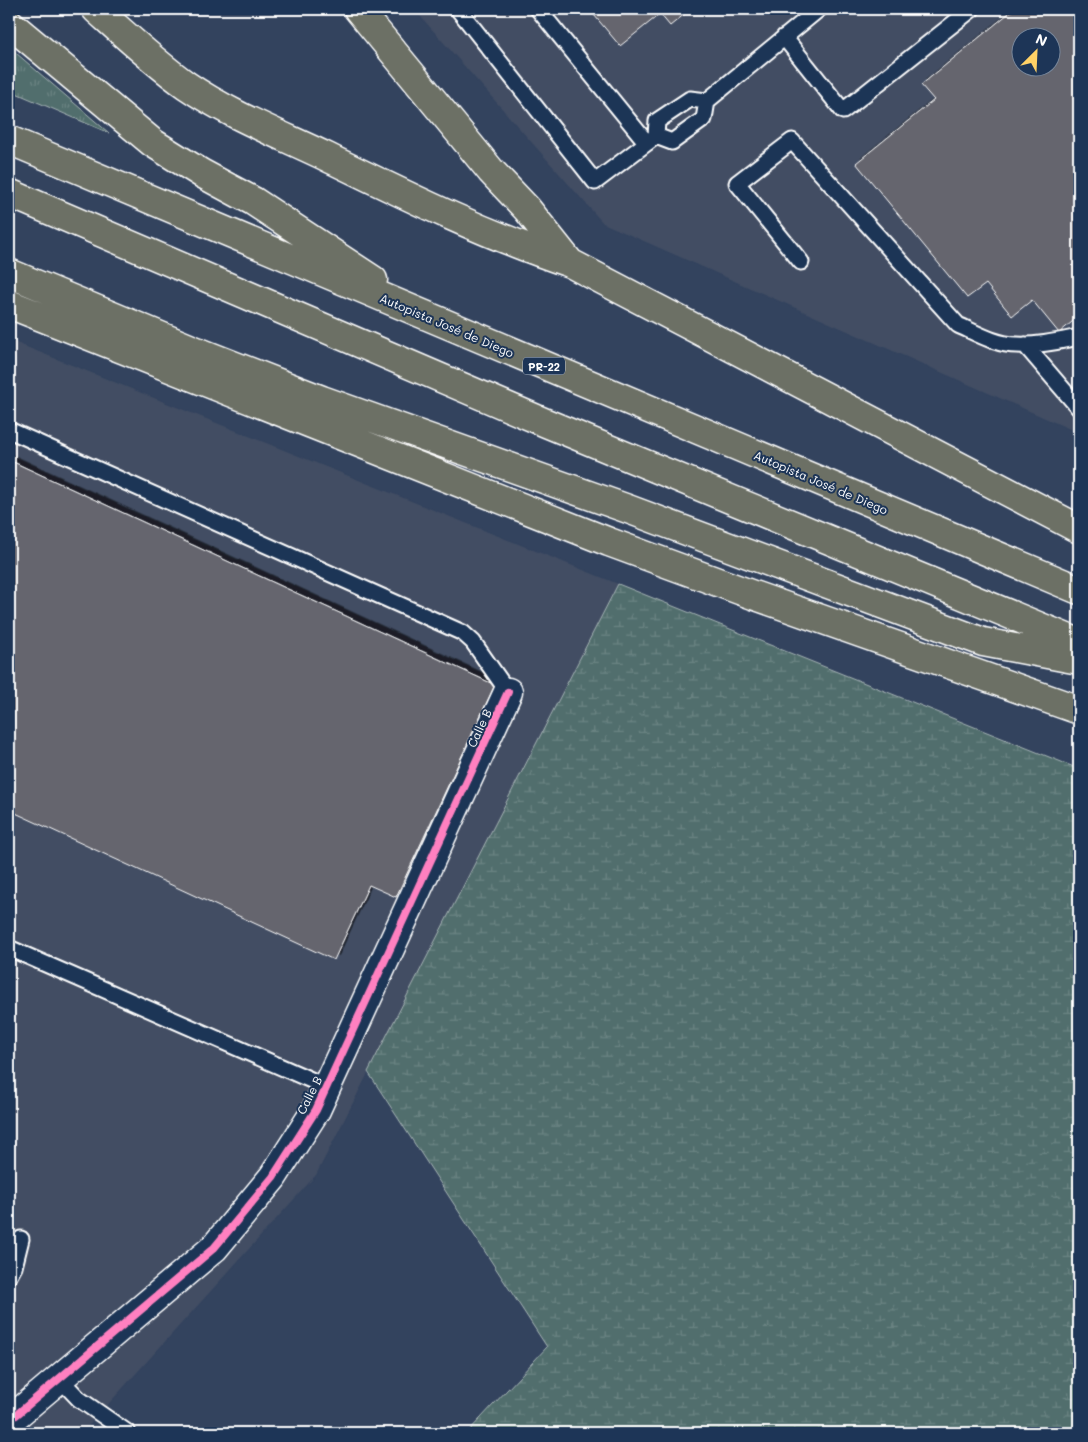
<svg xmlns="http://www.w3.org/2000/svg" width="1088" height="1442" viewBox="0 0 1088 1442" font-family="Mali,sans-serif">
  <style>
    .built { fill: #424d63; fill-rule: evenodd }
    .grass { fill: url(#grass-tufts); stroke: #a8b6b6 }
    .wetland { fill: url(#wetland-marsh); stroke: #a8b6b6 }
    .building { fill: #65656e; stroke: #fff; fill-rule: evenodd; filter: url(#shadow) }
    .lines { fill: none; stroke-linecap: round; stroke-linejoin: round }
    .lane-casing { stroke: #fff; stroke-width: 19 }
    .street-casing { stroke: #fff; stroke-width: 31 }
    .highway-casing { stroke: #fff; stroke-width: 31 }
    .lane { stroke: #1d3557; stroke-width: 15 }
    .street { stroke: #1d3557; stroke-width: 28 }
    .highway { stroke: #6c7065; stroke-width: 28 }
    .cycleway-casing { stroke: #1d3557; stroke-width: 11 }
    .cycleway { stroke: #ff80c0; stroke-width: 8 }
    .labels { text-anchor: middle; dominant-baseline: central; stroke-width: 4; stroke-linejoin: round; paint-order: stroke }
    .shield { fill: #1d3557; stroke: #bbc2cd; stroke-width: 1 }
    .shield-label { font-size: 11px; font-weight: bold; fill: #fff }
    .street-label { font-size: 12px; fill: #fff; stroke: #1d3557 }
  </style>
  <defs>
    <pattern id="grass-tufts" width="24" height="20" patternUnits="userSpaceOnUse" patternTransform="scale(1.25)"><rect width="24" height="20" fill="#516e6d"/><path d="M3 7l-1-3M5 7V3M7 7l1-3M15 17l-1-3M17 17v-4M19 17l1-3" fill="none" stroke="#6b8483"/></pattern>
    <pattern id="wetland-marsh" width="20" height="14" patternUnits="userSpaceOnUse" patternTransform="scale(1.25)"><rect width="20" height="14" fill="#516e6d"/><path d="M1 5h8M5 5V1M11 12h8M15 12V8" fill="none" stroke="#6b8483"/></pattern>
    <filter id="shadow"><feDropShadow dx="4.5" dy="-4.5" stdDeviation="0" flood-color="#0009"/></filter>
  </defs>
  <rect width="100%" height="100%" fill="#33435e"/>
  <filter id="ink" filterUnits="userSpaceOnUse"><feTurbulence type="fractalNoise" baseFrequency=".02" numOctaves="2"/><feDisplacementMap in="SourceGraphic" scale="10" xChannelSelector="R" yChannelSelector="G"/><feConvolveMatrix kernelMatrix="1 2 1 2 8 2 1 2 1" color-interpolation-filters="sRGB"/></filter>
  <g filter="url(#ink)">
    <path class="built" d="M 414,9 L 1079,9 L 1079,433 L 603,223 ZM 1020,38 L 1050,38 L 1050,68 L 1020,68 Z
      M 9,340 L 618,584 L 316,1175 L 82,1433 L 9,1433 Z"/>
    <path class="grass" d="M 9,47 L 109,133 L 9,90 Z"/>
    <path class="wetland" d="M 618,584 L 1079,769 L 1079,1433 L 467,1433 L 547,1347 L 368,1072 Z"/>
    <path class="building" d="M 589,9 L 691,9 L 670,26 L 660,14 L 620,46 Z
      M 1014,9 L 1079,9 L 1079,316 L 1059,333 L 1032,300 L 1012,316 L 986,284 L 967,298 L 856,163 L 934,100 L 921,85 ZM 1020,38 L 1050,38 L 1050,68 L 1020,68 Z
      M 9,460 L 495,685 L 396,897 L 369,885 L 334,960 L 9,810 Z"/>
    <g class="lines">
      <g class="lane-casing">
        <path id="lane" d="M 458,9 L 595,182 L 656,136 L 657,121 L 690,99 L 707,101
          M 538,9 L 647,143
          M 784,37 L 843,111 L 972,9
          M 656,136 L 672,142 L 704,119 L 707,101 L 819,9
          M 801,262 L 737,183 L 792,141 L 958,325 C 976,333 996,345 1017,345 C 1038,346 1059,341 1079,337
          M 1025,345 L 1079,408
          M 9,430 L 463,633 L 473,642 L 508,692
          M 9,948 L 327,1087
          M 9,1276 L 14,1267 L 21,1239
          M 59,1378 L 79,1399 L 128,1433"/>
      </g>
      <g class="street-casing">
        <path id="street" d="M 9,1421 L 214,1248 L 273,1177 L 316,1110 L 508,692"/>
      </g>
      <g class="highway-casing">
        <path id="highway" d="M 96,9 C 125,35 154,62 186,85 C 230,115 279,134 327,157 C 407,196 486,235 570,263 L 1079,529
          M 358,9 L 491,171 L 527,209 L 570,263
          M 9,23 L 153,143 L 201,173 L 253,201 L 373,280
          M 9,140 L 1079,590
          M 9,193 L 546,423 L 1079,643
          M 9,273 L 189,348 L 322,400 L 628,509 L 983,642 L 1079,660
          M 9,304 L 609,542 L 753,595 L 1079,710"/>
      </g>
      <use href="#lane" class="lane"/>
      <use href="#street" class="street"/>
      <use href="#highway" class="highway"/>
      <g class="cycleway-casing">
        <path id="cycleway" d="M 9,1421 L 214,1248 L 273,1177 L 316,1110 L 508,692"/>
      </g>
      <use href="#cycleway" class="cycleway"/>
    </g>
  </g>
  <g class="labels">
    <rect class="shield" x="523" y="357.5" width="42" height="17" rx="4"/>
    <g class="shield-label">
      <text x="544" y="366">PR-22</text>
    </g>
    <g class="street-label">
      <text transform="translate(447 325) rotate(23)">Autopista José de Diego</text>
      <text transform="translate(821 482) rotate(23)">Autopista José de Diego</text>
      <text transform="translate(479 728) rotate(-65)">Calle B</text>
      <text transform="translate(309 1095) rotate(-63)">Calle B</text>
    </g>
  </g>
  <rect width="1088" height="1442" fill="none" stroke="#1d3557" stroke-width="30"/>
  <rect x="15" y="15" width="1058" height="1412" fill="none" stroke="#fff" stroke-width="2" filter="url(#ink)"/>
  <g transform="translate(1036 52) rotate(24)"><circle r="24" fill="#1d3557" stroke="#77869a"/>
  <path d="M0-4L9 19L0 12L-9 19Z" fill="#ffd166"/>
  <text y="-8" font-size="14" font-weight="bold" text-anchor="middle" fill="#ffffff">N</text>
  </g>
</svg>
